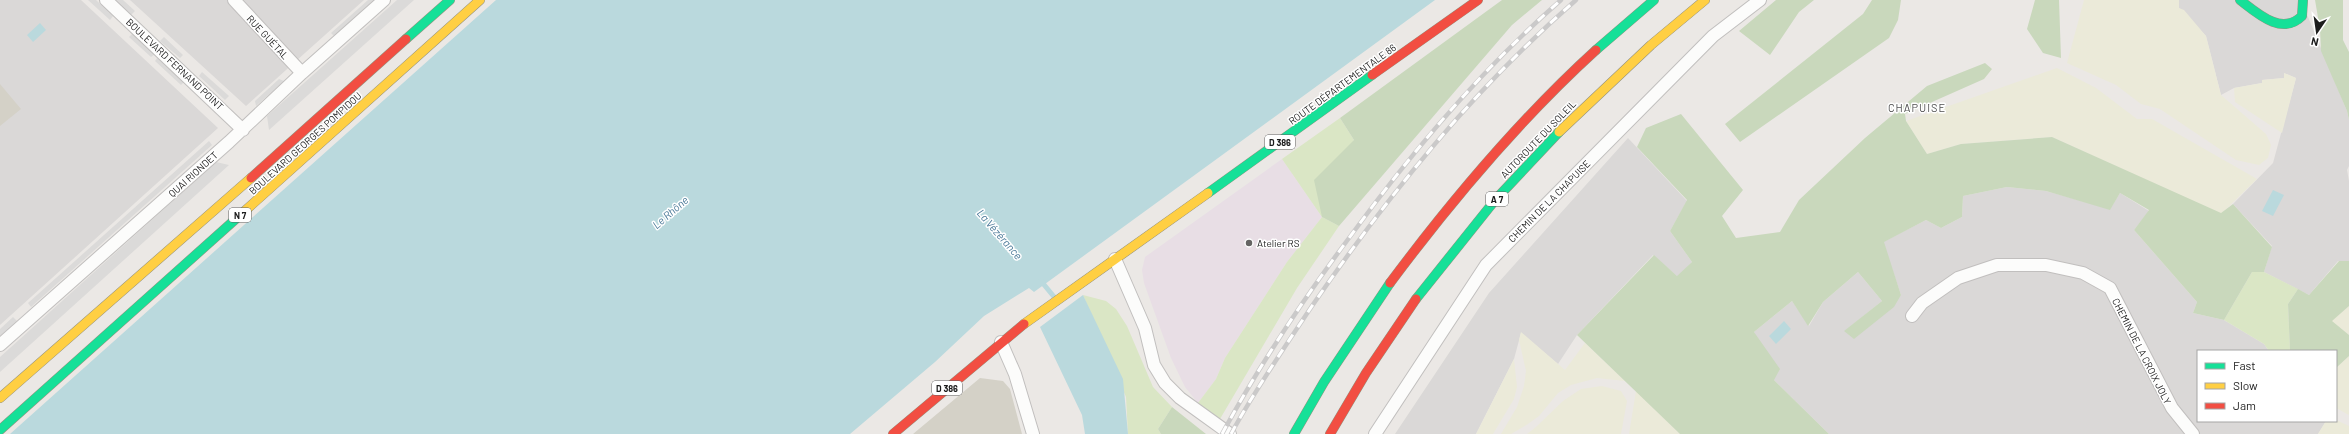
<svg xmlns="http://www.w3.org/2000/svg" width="2349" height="434" viewBox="0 0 2349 434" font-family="Barlow,sans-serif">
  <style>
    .residential { fill: #dad8d7 }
    .industrial { fill: #e8dee5 }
    .construction { fill: #d4d1c7 }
    .farmland { fill: #ebead9 }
    .grass { fill: #dae6c5 }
    .forest { fill: #c9d8bc }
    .parking { fill: #dbdad9 }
    .water { fill: #bad9dd }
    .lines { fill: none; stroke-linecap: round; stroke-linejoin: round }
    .stream { stroke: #bad9dd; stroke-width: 5 }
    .street-casing { stroke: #c1bfbe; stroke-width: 14 }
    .fast-casing { stroke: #94927f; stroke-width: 10 }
    .slow-casing { stroke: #94927f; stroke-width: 10 }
    .jam-casing { stroke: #94927f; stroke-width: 10 }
    .street { stroke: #fcfcfb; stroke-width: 12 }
    .fast { stroke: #16e098; stroke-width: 9 }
    .slow { stroke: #ffcf43; stroke-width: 9 }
    .jam { stroke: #f24e42; stroke-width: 9 }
    .rail-casing { stroke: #cac9c9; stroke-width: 4.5 }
    .rail { stroke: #fff; stroke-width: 3; stroke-dasharray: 9; stroke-linecap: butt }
    .poi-dot { fill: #656463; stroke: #fff; stroke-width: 1.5 }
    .labels { text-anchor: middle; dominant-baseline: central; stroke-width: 3; stroke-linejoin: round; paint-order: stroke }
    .shield { fill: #fff; stroke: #616161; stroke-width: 1 }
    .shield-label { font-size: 9px; font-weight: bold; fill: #1d1d1d }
    .street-label { font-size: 10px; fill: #1d1d1d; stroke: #fff }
    .poi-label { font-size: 10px; fill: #1d1d1d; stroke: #fff; text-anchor: start }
    .neighbourhood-label { font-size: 11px; letter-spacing: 1px; fill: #505050; stroke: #fff }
    .water-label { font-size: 11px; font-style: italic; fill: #497897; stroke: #fff }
  </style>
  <rect width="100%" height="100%" fill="#ebe8e5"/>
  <path class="residential" d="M 0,0 L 81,0 L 218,128 L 0,325 Z
    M 130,0 L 364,0 L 246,106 Z
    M 2179,0 L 2301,0 L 2347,111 L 2349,120 L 2349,166 L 2347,170 L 2349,181 L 2349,261 L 2338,261 L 2309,295 L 2264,272 L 2272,246 L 2233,204 L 2273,163 L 2296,78 L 2284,73 L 2284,78 L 2262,80 L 2262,83 L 2234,88 L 2221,95 L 2206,36 L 2179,8 Z
    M 1628,138 L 1687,201 L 1670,231 L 1692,262 L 1678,277 L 1653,255 L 1577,335 L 1558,364 L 1521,333 L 1514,359 L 1476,434 L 1395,434 L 1489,293 Z
    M 2007,187 L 2046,191 L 2110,209 L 2120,193 L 2149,211 L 2134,230 L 2197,302 L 2193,313 L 2224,320 L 2264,344 L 2269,351 L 2198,351 L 2198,421 L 2326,421 L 2318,434 L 1829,434 L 1774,380 L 1754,332 L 1792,301 L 1809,326 L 1823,302 L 1858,272 L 1882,301 L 1845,331 L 1901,295 L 1883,242 L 1926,220 L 1941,228 L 1962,217 L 1963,196 Z"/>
  <path class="industrial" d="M 1282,159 L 1322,217 L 1287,262 L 1225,358 L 1216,379 L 1198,403 L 1185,387 L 1171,358 L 1144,283 L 1142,270 L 1145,257 Z"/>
  <path class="construction" d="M 0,84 L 21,109 L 0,126 Z
    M 980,378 L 1003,381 L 1010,389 L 1022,434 L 913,434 Z"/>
  <path class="farmland" d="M 2084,0 L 2179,0 L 2179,8 L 2184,10 L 2206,36 L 2221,95 L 2266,134 L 2271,145 L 2268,158 L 2259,165 L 2236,160 L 2160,109 L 2141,104 L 2116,85 L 2067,63 Z
    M 2057,68 L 2096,88 L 2137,119 L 2152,119 L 2257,179 L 2221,214 L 2052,137 L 1961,144 L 1927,154 L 1906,121 Z
    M 2284,73 L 2296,78 L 2282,133 L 2235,102 L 2234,88 L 2262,83 L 2262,80 L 2284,78 Z
    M 2349,306 L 2349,335 L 2331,321 Z
    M 1521,332 L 1565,370 L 1585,343 L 1625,381 L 1597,378 L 1571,385 L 1558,393 L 1539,416 L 1528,424 L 1511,434 L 1501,434 L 1517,407 L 1524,386 L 1526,371 L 1519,340 Z
    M 2349,356 L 2349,415 L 2336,408 L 2336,368 Z
    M 1514,359 L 1517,387 L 1514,399 L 1493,434 L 1476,434 Z
    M 1602,386 L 1621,391 L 1627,401 L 1621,434 L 1527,434 L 1536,427 L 1563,401 L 1581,389 Z
    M 1636,391 L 1680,434 L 1629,434 Z
    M 2336,420 L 2349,426 L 2349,434 L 2318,434 L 2326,421 Z"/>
  <path class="grass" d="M 1340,118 L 1354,140 L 1322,217 L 1339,226 L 1297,288 L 1220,419 L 1198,403 L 1216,379 L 1225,358 L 1287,262 L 1322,217 L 1282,159 Z
    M 2252,272 L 2264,272 L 2298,289 L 2288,304 L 2290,351 L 2269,351 L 2264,344 L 2224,320 Z
    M 1083,295 L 1106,301 L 1116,309 L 1127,326 L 1153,387 L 1172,407 L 1158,429 L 1161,434 L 1128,434 L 1126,397 Z"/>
  <path class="forest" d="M 1502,0 L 1542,0 L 1512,25 L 1339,226 L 1322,217 L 1314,180 L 1354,140 L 1340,118 Z
    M 1776,0 L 1814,0 L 1799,12 L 1770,55 L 1739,31 Z
    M 1872,0 L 1901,0 L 1898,20 L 1889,38 L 1740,142 L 1725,124 L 1863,14 Z
    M 2035,0 L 2059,0 L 2061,58 L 2043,53 L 2027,29 Z
    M 2315,0 L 2343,0 L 2343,40 L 2349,52 L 2349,120 L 2347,111 L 2321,51 L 2320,29 Z
    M 1985,63 L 1992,69 L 1984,79 L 1905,114 L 1906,121 L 1927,154 L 1961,144 L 2052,137 L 2221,213 L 2233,204 L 2272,247 L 2264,272 L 2252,272 L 2224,320 L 2193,313 L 2197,302 L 2134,230 L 2149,210 L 2120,193 L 2110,210 L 2046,191 L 2007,187 L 1963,196 L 1962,217 L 1941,228 L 1926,220 L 1884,242 L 1901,295 L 1894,307 L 1854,339 L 1844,331 L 1882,301 L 1858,272 L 1823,302 L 1808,326 L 1792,301 L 1754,332 L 1780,369 L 1774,380 L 1829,434 L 1680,434 L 1577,335 L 1654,255 L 1677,276 L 1692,262 L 1670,231 L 1687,200 L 1637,147 L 1646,128 L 1681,114 L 1743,190 L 1722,216 L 1736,238 L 1780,232 L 1799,200 L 1865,138 L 1927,86 Z
    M 2339,261 L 2349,261 L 2349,306 L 2332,321 L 2349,335 L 2349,356 L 2336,368 L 2336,351 L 2290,351 L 2288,304 L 2298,289 L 2309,295 Z
    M 1172,407 L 1206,434 L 1161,434 L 1158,429 Z"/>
  <path class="parking" d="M 88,0 L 96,0 L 113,16 L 110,20 Z
    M 115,0 L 123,0 L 135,11 L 131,15 Z
    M 368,0 L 376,0 L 335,37 L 331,33 Z
    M 397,0 L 414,0 L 269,130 L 267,116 Z
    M 133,33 L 155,54 L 151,57 L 129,37 Z
    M 164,37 L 183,55 L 180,58 L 160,41 Z
    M 158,57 L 185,81 L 181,85 L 155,61 Z
    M 202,72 L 229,96 L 225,100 L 199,76 Z
    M 279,79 L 284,81 L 256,106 L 255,101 Z
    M 209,141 L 212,145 L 31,307 L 28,303 Z
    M 216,162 L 229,165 L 0,372 L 0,357 Z
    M 13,317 L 17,321 L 0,336 L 0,329 Z"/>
  <path class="water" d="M 496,0 L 1435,0 L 1034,292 L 1029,288 L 984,316 L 935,362 L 850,434 L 10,434 Z
    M 40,23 L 46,30 L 33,42 L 27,35 Z
    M 2273,190 L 2284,195 L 2273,216 L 2262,211 Z
    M 1083,295 L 1123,379 L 1128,434 L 1085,434 L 1082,415 L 1040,327 Z
    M 1784,321 L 1791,329 L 1776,344 L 1769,336 Z"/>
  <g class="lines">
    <path class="stream" d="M 1041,281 L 1055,298"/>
    <g class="street-casing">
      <path id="street" d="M 106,0 L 243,130
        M 234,0 L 302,73
        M 1115,259 L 1145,328 L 1154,365 L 1165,383 L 1180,398 L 1230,434
        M 1912,316 L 1922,303 L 1958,278 L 1997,265 L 2046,265 L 2083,273 L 2110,288 L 2172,408 L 2193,434
        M 1001,342 L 1015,374 L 1033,434
        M 0,345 L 229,142 L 302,73 L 384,0
        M 1375,434 L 1486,265 L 1713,36 L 1760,0"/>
    </g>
    <g class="fast-casing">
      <path id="fast" d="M 2240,0 C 2258,14 2282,36 2302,16 L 2303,0
        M 406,39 L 450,0
        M 1596,50 L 1654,0
        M 1208,193 L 1372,75
        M 1416,299 L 1496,199 L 1559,132
        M 0,430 L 238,217
        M 1294,434 L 1324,382 L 1390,283"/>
    </g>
    <g class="slow-casing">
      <path id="slow" d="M 1559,132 L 1651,45 L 1705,0
        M 238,217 L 480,0
        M 1024,324 L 1208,193
        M 0,398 L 251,178"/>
    </g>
    <g class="jam-casing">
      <path id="jam" d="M 1372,75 L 1478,0
        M 251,178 L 406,39
        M 1390,283 C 1452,200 1519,120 1596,50
        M 893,434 L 1024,324
        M 1330,434 L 1366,373 L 1416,299"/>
    </g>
    <use href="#street" class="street"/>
    <use href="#fast" class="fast"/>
    <use href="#slow" class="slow"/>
    <use href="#jam" class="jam"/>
    <g class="rail-casing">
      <path id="rail" d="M 1222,434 C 1260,364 1304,298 1352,234 C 1414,149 1482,69 1561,0
        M 1231,434 C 1255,390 1284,348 1312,306 C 1389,194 1474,89 1576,0"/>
    </g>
    <use href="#rail" class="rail"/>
  </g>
  <circle class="poi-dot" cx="1249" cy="243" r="4"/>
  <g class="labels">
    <g class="shield">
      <rect x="1265" y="135" width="30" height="14" rx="3"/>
      <rect x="1486" y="192" width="22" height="14" rx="3"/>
      <rect x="229" y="208" width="22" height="14" rx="3"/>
      <rect x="932" y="381" width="30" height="14" rx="3"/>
    </g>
    <g class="shield-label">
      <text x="1280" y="142">D 386</text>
      <text x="1497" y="199">A 7</text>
      <text x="240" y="215">N 7</text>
      <text x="947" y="388">D 386</text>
    </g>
    <g class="street-label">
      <text transform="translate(268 37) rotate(47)">RUE GUÉTAL</text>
      <text transform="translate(175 64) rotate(43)">BOULEVARD FERNAND POINT</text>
      <text transform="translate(1342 84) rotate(-36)">ROUTE DÉPARTEMENTALE 86</text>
      <text transform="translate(1538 139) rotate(-46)">AUTOROUTE DU SOLEIL</text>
      <text transform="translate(305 143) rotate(-42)">BOULEVARD GEORGES POMPIDOU</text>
      <text transform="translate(193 174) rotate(-42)">QUAI RIONDET</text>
      <text transform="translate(1549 201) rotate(-45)">CHEMIN DE LA CHAPUISE</text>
      <text transform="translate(2142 351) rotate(63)">CHEMIN DE LA CROIX JOLY</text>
    </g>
    <g class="poi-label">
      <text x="1257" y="243">Atelier RS</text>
    </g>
    <g class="neighbourhood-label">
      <text x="1917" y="107">CHAPUISE</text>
    </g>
    <g class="water-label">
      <text transform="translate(670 212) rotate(-41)">Le Rhône</text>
      <text transform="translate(1000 234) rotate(49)">La Vézérance</text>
    </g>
  </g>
  <rect x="2197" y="350" width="140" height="72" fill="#ffffff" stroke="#a5a5a5"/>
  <rect x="2205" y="363" width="20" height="6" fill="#16e098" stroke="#a5a5a5"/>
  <text x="2233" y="370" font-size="12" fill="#1d1d1d">Fast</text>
  <rect x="2205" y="383" width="20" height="6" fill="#ffcf43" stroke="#a5a5a5"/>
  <text x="2233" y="390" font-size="12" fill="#1d1d1d">Slow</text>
  <rect x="2205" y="403" width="20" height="6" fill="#f24e42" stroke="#a5a5a5"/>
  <text x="2233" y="410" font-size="12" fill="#1d1d1d">Jam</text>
  <g transform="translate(2317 32) rotate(193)" stroke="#ffffff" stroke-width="3" paint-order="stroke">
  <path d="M0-3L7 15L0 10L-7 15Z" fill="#1d1d1d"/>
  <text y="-6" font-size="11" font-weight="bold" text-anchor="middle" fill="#1d1d1d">N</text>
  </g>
</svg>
